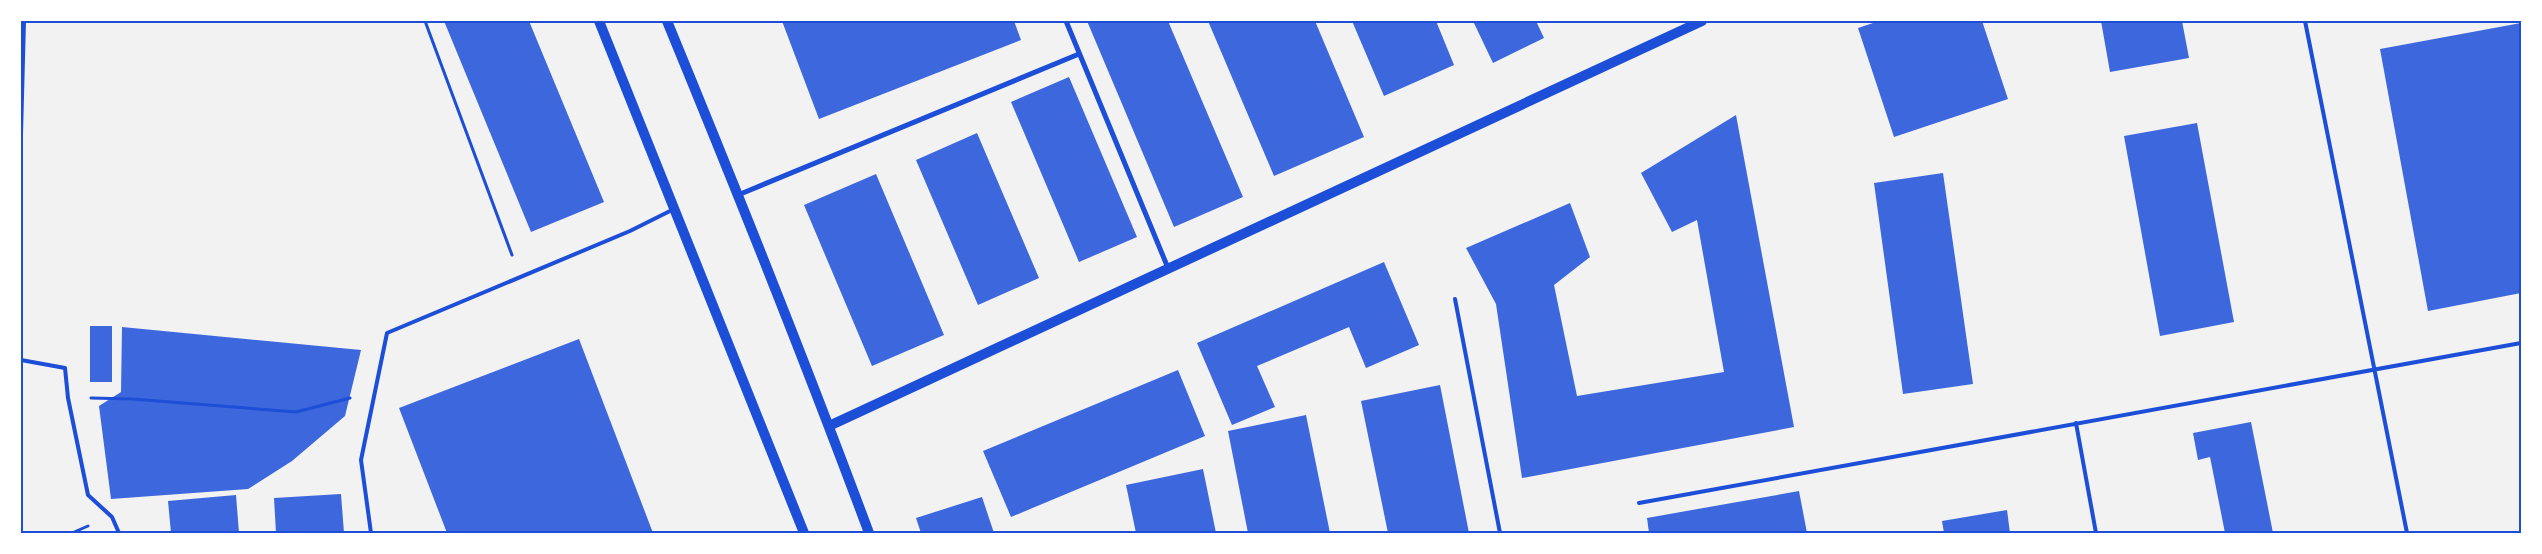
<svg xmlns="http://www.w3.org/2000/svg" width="2542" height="554" viewBox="0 0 2542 554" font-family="Cabin,sans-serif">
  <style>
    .building { fill: #3d67dc }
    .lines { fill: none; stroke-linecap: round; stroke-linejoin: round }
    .path { stroke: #1d4ed8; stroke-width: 3 }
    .service { stroke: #1d4ed8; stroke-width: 4 }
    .minor { stroke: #1d4ed8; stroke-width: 5 }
    .secondary { stroke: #1d4ed8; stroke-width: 10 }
    .neatline { fill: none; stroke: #1d4ed8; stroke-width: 2 }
  </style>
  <rect width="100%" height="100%" fill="#f2f2f2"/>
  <path class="building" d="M 444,21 L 529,21 L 604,202 L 531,232 Z
    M 782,21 L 1014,21 L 1021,40 L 819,119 Z
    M 1087,21 L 1168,21 L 1243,197 L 1174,227 Z
    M 1208,21 L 1315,21 L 1364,137 L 1274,176 Z
    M 1352,21 L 1436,21 L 1454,65 L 1384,96 Z
    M 1473,21 L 1536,21 L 1544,38 L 1493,63 Z
    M 1879,21 L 1982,21 L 2008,99 L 1894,137 L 1858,28 Z
    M 2101,21 L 2182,21 L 2189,58 L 2110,72 Z
    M 2521,23 L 2521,293 L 2428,311 L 2380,49 Z
    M 1069,77 L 1137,237 L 1079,262 L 1011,102 Z
    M 1736,115 L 1794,427 L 1522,478 L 1496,304 L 1466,248 L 1570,203 L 1590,257 L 1554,285 L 1577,396 L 1724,372 L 1697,220 L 1672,232 L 1641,173 Z
    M 2197,123 L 2234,322 L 2160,336 L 2124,136 Z
    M 977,133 L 1039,278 L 978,305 L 916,160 Z
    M 1943,173 L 1973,384 L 1903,394 L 1874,183 Z
    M 876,174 L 944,335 L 872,366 L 804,205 Z
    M 1384,262 L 1419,345 L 1366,368 L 1349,327 L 1257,366 L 1275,407 L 1232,425 L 1197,343 Z
    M 90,326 L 112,326 L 112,382 L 90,382 Z
    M 122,327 L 361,350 L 345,416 L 292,461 L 248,489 L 111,499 L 99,406 L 121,392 Z
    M 579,339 L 653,533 L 447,533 L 399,408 Z
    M 1178,370 L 1205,436 L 1011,517 L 983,451 Z
    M 1440,385 L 1469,533 L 1388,533 L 1361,401 Z
    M 1306,415 L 1330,533 L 1248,533 L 1228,431 Z
    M 2251,422 L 2273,533 L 2225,533 L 2210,457 L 2198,460 L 2193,433 Z
    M 1203,469 L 1216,533 L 1136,533 L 1126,485 Z
    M 1799,491 L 1807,533 L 1649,533 L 1647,518 Z
    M 341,494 L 344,533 L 276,533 L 274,498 Z
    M 236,495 L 239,533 L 171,533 L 168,501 Z
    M 982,497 L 994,533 L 921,533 L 916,518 Z
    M 2007,510 L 2010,533 L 1944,533 L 1942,521 Z"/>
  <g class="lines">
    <path class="path" d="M 425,21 L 512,255
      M 91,398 L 132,399 L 296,412 L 350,398
      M 72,533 L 88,526"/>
    <path class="service" d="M 2305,21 L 2407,533
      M 21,134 L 24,21
      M 1455,299 L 1500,533
      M 21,360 L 65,368 L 68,398 L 88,495 L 112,517 L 119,533
      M 2076,423 L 2096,533
      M 1639,503 L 2521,343
      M 371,533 L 361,460 L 387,333 L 630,231 L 674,209"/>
    <path class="minor" d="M 1066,21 L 1168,268
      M 738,195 L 1079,54"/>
    <path class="secondary" d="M 599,21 L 804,533
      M 667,21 C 737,191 805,361 869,533
      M 829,426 L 1702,21"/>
  </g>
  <rect width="2542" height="554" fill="none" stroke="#ffffff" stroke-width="45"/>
  <rect x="22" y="22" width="2498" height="510" class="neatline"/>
</svg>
